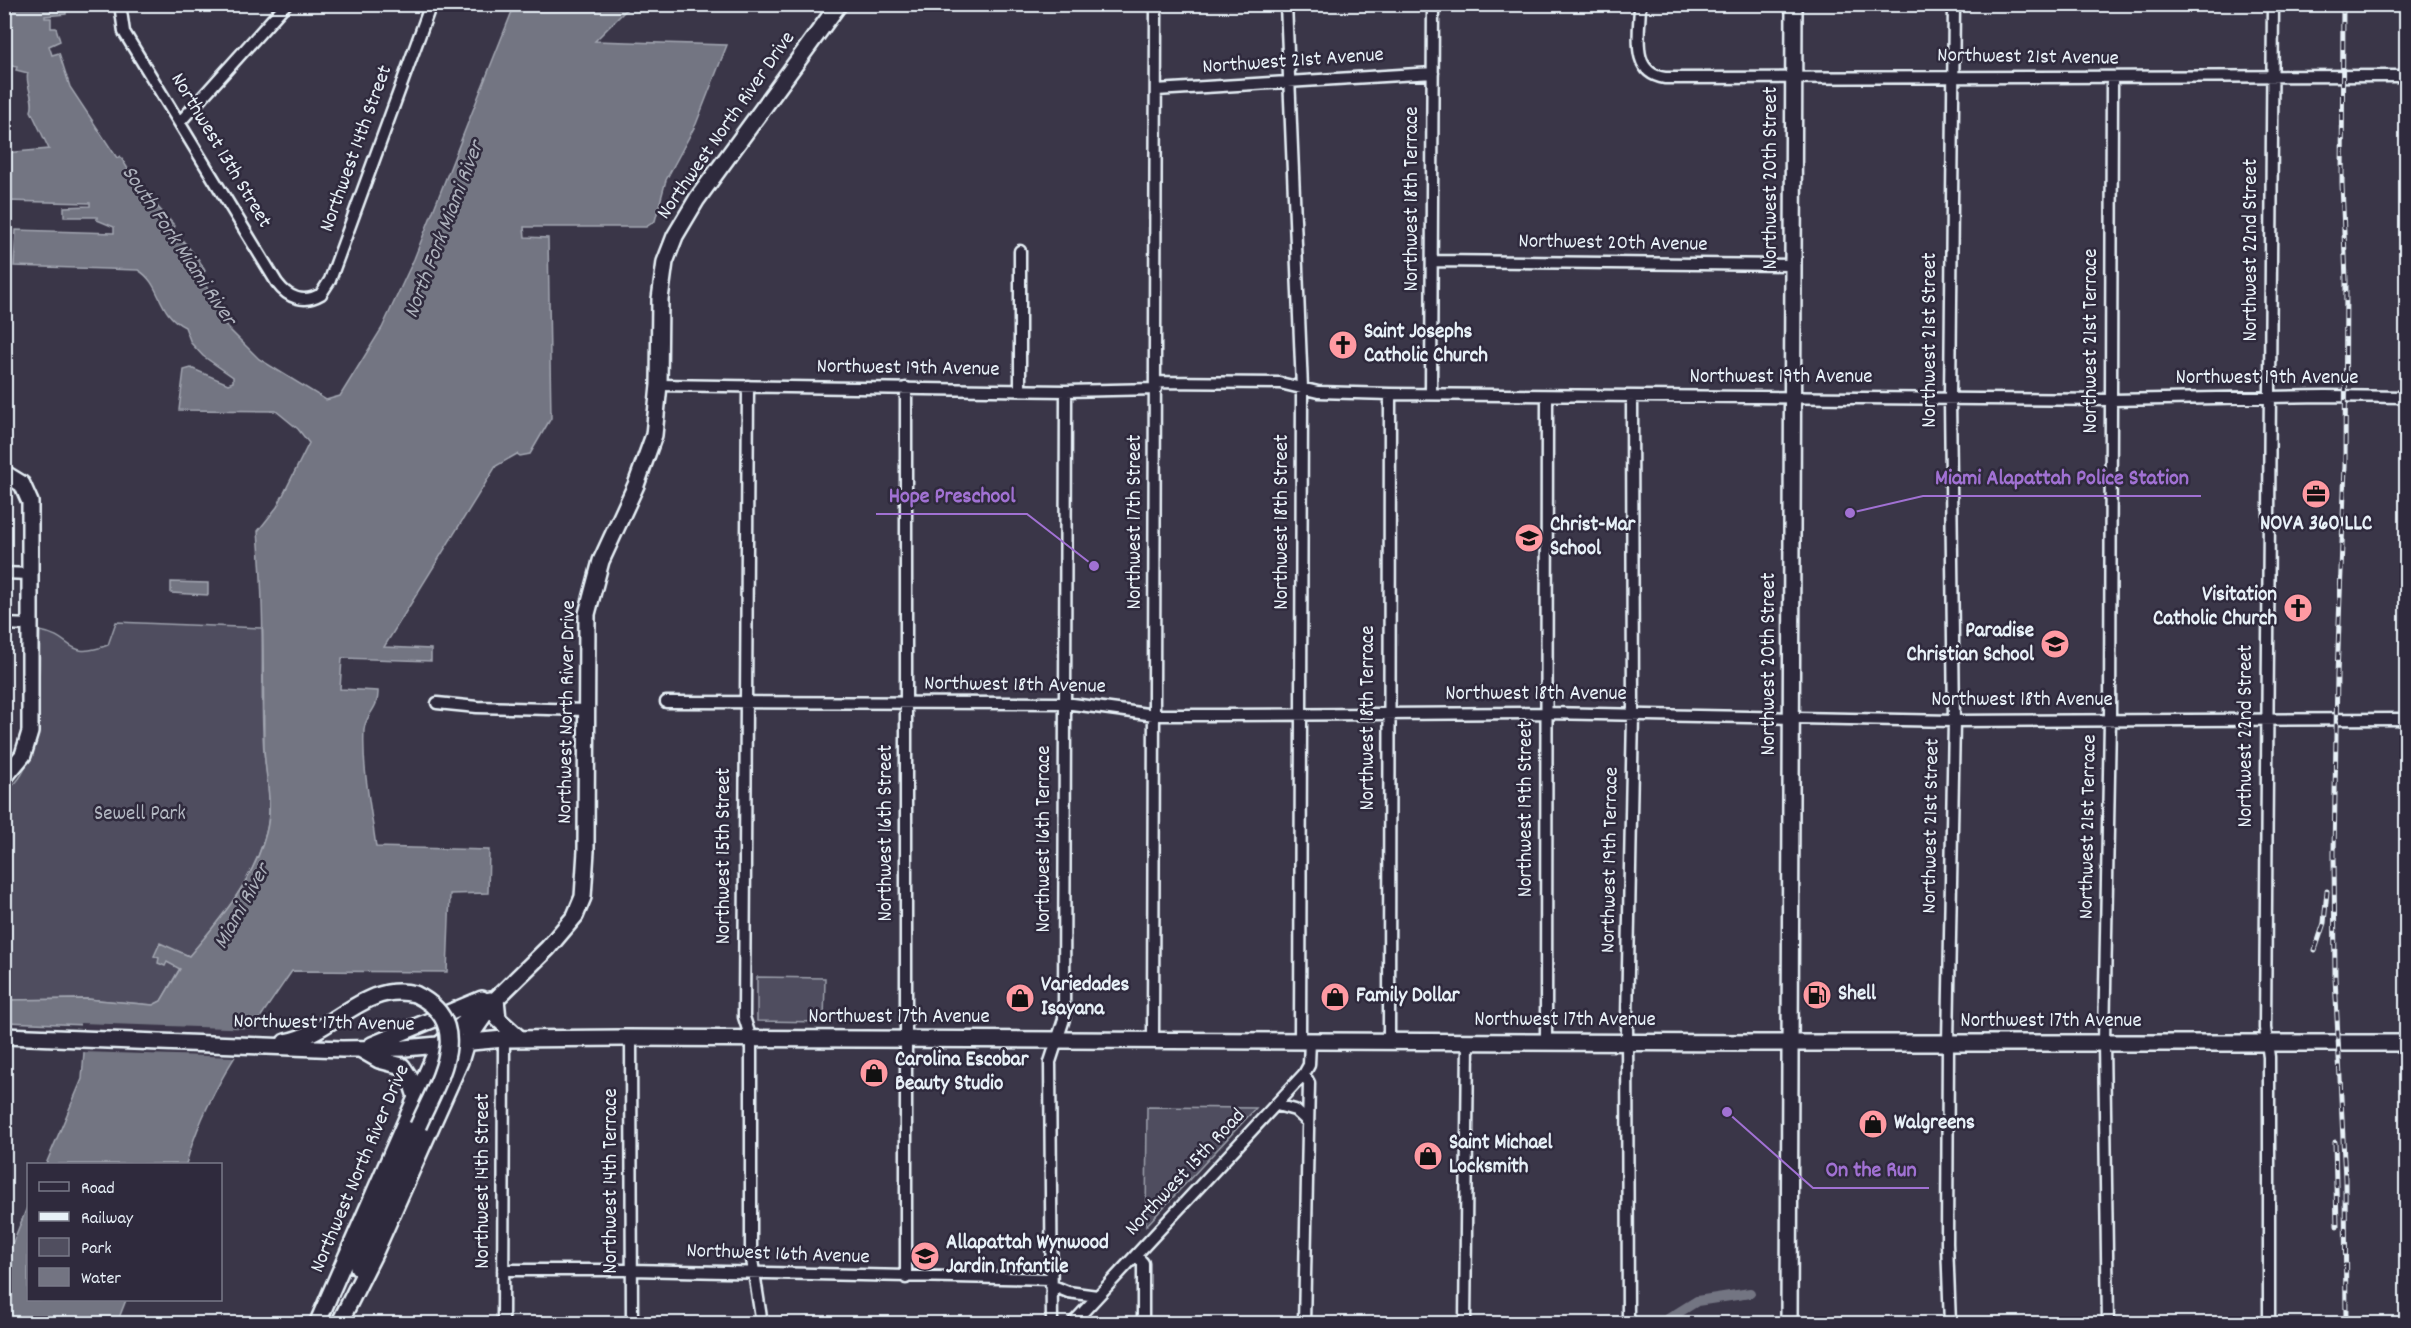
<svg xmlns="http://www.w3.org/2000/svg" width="2411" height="1328" viewBox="0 0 2411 1328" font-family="Dekko,sans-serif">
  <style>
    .green { fill: #504e5f; stroke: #9ca0ac; stroke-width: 1.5 }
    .water { fill: #737482; stroke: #a2a6b1; stroke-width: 1.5 }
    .pier { fill: #3a3648 }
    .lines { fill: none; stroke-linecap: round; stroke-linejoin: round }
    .canal { stroke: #737482; stroke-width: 10 }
    .street-casing { stroke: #e8f1f8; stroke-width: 15 }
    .secondary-casing { stroke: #e8f1f8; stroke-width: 20 }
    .street { stroke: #2f2a3d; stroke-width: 10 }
    .secondary { stroke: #2f2a3d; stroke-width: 15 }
    .rail-casing { stroke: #e8f1f8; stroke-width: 5 }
    .rail { stroke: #2f2a3d; stroke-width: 3; stroke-dasharray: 9; stroke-linecap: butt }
    .secondary-bridge-casing { stroke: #e8f1f8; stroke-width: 20; stroke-linecap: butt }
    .secondary-bridge { stroke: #2f2a3d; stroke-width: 15 }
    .labels { text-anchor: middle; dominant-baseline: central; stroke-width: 5; stroke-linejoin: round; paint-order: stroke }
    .street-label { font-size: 21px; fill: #e8f1f8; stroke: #2f2a3d }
    .poi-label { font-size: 21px; font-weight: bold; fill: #e8f1f8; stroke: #2f2a3d; text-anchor: start }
    .park-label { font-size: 21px; fill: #b3b8c2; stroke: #2f2a3d }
    .water-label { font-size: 22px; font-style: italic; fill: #aeb2bd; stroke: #2f2a3d }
    .leader { fill: none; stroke: #a171d3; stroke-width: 2 }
    .callout-dot { fill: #a171d3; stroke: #2f2a3d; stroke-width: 2 }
    .callout-label { font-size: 22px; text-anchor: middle; font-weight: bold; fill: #a171d3; stroke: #2f2a3d; stroke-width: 5; stroke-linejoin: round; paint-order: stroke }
  </style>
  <rect width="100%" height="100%" fill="#3a3648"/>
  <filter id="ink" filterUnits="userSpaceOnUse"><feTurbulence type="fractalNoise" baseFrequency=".0167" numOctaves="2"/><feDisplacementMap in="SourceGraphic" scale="12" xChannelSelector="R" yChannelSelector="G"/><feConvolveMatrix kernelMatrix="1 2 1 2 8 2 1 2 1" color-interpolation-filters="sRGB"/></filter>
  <g filter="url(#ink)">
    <path class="green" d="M 116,622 L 262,628 C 263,669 261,711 264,752 C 267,780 273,805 266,833 C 253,881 220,920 189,956 L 160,944 L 167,962 L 180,968 L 161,1001 L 153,1005 L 87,999 L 5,1000 L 4,791 C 46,773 38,669 40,631 C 75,637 65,661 108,645 Z
      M 757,977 L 825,978 L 824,1022 L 757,1021 Z
      M 1147,1107 L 1256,1108 L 1146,1226 Z"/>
    <path class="water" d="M 5,5 L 66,6 L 66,14 L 45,16 L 45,18 L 51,18 L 51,28 L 56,28 L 60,41 L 49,46 L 52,55 L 59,53 L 70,87 L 117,158 L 120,156 L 138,185 L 175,226 L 173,229 L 199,260 L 205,271 L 200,274 L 227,327 L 259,359 L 326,400 L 340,396 L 382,328 L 414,259 L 513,9 L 519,5 L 631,5 L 595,41 L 727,45 L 696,124 L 666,180 L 655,221 L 646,227 L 524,227 L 525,237 L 548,238 L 551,418 L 530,454 L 520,456 L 517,454 L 496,466 L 384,647 L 431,649 L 431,661 L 342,658 L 340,689 L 378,691 C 379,709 365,715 364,730 C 362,769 371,808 376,847 L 489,850 L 488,893 L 450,894 L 447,972 L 292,971 C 250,1032 206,1092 186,1164 L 46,1164 L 82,1079 L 86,1025 L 5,1022 L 5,1000 L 87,999 L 153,1005 L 161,1001 L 180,969 L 167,962 L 165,966 L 158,963 L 159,958 L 154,956 L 160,943 L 189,956 C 220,920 254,880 266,833 C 274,803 265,777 264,747 C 263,674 264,603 258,531 L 277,507 L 309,443 L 298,429 L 276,411 L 179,410 L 184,370 L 191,368 L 228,384 L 233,382 L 233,377 L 203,356 L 191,343 L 185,327 C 156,313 162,284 138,270 L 14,266 L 16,230 L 114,233 L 114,227 L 97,220 L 97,217 L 64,217 L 64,207 L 90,206 L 90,203 L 5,201 L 5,153 L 49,149 L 31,111 C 36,100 24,83 28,73 L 16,70 L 17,67 L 12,66 L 11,68 L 5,67 Z
      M 171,582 L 208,583 L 208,595 L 171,593 Z
      M 28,1205 L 28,1300 L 126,1300 L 117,1323 L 5,1323 L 5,1262 Z"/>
    <path class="pier" d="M 80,1023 L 256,1029 L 237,1057 L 83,1052 L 83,1028 L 80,1027 Z"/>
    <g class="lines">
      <path class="canal" d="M 1660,1324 L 1697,1301 L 1750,1293"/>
      <g class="street-casing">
        <path id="street" d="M 120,4 L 124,32 L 277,283 C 288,298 304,304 321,294 L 330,280 L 431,4
          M 1286,4 L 1302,388 L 1300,1041
          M 1640,4 C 1640,32 1629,73 1665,78 C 1912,76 2159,78 2406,76
          M 1156,90 L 1433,73
          M 180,122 L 286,4
          M 1433,261 L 1793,265
          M 1156,382 L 1280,383 L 1318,392 L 1390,394 L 2112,400 L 2325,396 L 2406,397
          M 659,385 L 1066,391 L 1156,389
          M 748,386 L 744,1017 L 751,1039 L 751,1253 L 762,1324
          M 906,388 L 906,1278
          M 1020,390 L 1020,251
          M 1431,394 L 1433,4
          M 4,573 L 30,574
          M 4,624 L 30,625
          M 666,702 L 1065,703 L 1155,715 L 1218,715 L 1546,713 L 1954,721 L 2406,719
          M 437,703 L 477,707 L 586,710
          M 631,1038 L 632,1324
          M 1153,1040 L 1156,4
          M 1389,1041 L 1390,394
          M 1546,1042 L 1547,396
          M 1277,1105 L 1295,1110 L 1307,1121
          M 1136,1255 L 1143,1263 L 1143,1324
          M 503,1270 L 631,1270 L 1051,1279
          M 1051,1285 L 1068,1292 L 1097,1296
          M 503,1324 L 504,1039
          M 1052,1324 L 1050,1062 L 1064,1019 L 1066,391
          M 1072,1324 L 1304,1074 L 1309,1065 L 1310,1041
          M 1304,1324 L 1309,1083 L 1304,1074
          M 1465,1324 L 1468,1042
          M 1628,1324 L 1627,1019 L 1633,715 L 1632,397
          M 1950,1324 L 1947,1243 L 1948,1043 L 1954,721 L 1950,399 L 1954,4
          M 2108,1324 L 2104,1042 L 2110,721 L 2112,79
          M 2269,1324 L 2269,1057 L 2265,1028 L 2273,4"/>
      </g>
      <g class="secondary-casing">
        <path id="secondary" d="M 4,473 L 22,484 L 30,502 L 30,732 L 23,755 L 4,778
          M 496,999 L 498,1019 L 519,1038
          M 4,1036 L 342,1049 L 405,1048 L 504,1039 L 626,1038 L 1759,1043 L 2406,1043
          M 285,1042 C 334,1033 364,981 415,994
          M 372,1045 L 482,999
          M 360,1049 L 379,1060 L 402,1066 L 410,1078 L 416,1097
          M 358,1267 L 418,1126
          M 317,1324 L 439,1045 L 490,1000
          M 339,1324 L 376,1250 L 460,1062 L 466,1042 L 496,999 L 548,948 L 575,916 L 583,897 L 586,851 L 587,614 L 601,561 L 636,485 L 654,435 L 659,385 L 660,299 L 665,262 L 675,236 L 697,199 L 839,4
          M 1789,1324 L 1794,4"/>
      </g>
      <use href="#street" class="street"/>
      <use href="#secondary" class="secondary"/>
      <g class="rail-casing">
        <path id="rail" d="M 2343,4 L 2342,184 L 2346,280 L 2345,466 L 2337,675 L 2334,854 L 2335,977 L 2345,1179 L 2346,1324
          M 2315,950 L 2324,923 L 2327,891
          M 2335,1142 L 2337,1226"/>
      </g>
      <use href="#rail" class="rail"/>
      <g class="secondary-bridge-casing">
        <path id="secondary-bridge" d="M 415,994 C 477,1024 437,1082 418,1126"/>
      </g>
      <use href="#secondary-bridge" class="secondary-bridge"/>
    </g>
  </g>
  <defs>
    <g id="church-disc" transform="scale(1.5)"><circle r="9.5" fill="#ff9aa2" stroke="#2f2a3d"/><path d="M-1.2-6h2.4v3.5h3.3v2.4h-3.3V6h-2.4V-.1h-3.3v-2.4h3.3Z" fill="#111"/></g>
    <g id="office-disc" transform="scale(1.5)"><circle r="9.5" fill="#ff9aa2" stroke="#2f2a3d"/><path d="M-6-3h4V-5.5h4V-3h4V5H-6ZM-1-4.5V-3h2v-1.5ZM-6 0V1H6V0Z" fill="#111"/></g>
    <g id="school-disc" transform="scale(1.5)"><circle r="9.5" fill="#ff9aa2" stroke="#2f2a3d"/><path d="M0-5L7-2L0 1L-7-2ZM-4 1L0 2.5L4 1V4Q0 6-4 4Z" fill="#111"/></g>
    <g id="fuel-disc" transform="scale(1.5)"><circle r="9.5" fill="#ff9aa2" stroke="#2f2a3d"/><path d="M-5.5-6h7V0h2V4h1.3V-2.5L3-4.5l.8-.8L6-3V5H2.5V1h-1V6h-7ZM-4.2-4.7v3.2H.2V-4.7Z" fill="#111"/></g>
    <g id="shop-disc" transform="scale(1.5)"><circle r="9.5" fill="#ff9aa2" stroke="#2f2a3d"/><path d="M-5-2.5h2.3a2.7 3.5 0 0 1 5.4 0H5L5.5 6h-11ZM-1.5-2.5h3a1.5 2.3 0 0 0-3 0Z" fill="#111"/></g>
  </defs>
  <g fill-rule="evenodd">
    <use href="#church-disc" x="1343" y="345"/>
    <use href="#office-disc" x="2316" y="494"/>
    <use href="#school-disc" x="1529" y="538"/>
    <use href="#church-disc" x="2298" y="608"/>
    <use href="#school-disc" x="2055" y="644"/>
    <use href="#fuel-disc" x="1817" y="995"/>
    <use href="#shop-disc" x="1335" y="997"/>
    <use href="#shop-disc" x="1020" y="998"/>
    <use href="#shop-disc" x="874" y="1073"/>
    <use href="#shop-disc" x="1873" y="1124"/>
    <use href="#shop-disc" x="1428" y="1156"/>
    <use href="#school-disc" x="925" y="1256"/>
  </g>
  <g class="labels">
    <g class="street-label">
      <text transform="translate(2028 58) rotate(1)">Northwest 21st Avenue</text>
      <text transform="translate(1293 62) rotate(-4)">Northwest 21st Avenue</text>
      <text transform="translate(727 126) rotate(-55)">Northwest North River Drive</text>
      <text transform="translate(357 149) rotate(-70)">Northwest 14th Street</text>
      <text transform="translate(220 151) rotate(59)">Northwest 13th Street</text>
      <text transform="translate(1772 178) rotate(-90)">Northwest 20th Street</text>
      <text transform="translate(1413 199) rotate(-90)">Northwest 18th Terrace</text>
      <text transform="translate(1613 244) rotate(1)">Northwest 20th Avenue</text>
      <text transform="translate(2252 250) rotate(-90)">Northwest 22nd Street</text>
      <text transform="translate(1931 340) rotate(-90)">Northwest 21st Street</text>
      <text transform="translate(2092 341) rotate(-90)">Northwest 21st Terrace</text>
      <text transform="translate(908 369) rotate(1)">Northwest 19th Avenue</text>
      <text x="1781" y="378">Northwest 19th Avenue</text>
      <text x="2267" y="379">Northwest 19th Avenue</text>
      <text transform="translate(1136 522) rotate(-90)">Northwest 17th Street</text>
      <text transform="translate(1283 522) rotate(-90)">Northwest 18th Street</text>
      <text transform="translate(1770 664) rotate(-90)">Northwest 20th Street</text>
      <text transform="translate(1015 686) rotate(1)">Northwest 18th Avenue</text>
      <text x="1536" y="695">Northwest 18th Avenue</text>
      <text x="2022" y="701">Northwest 18th Avenue</text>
      <text transform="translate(568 712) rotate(-89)">Northwest North River Drive</text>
      <text transform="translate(1369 718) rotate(-90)">Northwest 18th Terrace</text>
      <text transform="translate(2247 736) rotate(-90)">Northwest 22nd Street</text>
      <text transform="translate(1527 809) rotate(-90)">Northwest 19th Street</text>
      <text transform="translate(1932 826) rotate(-89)">Northwest 21st Street</text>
      <text transform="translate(2089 827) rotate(-89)">Northwest 21st Terrace</text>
      <text transform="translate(887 833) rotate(-90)">Northwest 16th Street</text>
      <text transform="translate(1045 839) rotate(-90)">Northwest 16th Terrace</text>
      <text transform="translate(725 856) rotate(-90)">Northwest 15th Street</text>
      <text transform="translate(1611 860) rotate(-89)">Northwest 19th Terrace</text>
      <text x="899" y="1018">Northwest 17th Avenue</text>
      <text x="1565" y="1021">Northwest 17th Avenue</text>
      <text x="2051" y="1022">Northwest 17th Avenue</text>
      <text transform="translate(324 1024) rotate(1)">Northwest 17th Avenue</text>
      <text transform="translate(361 1169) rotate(-67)">Northwest North River Drive</text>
      <text transform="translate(1186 1173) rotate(-47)">Northwest 15th Road</text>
      <text transform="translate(484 1181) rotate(-90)">Northwest 14th Street</text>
      <text transform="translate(612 1181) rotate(-90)">Northwest 14th Terrace</text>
      <text transform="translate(778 1255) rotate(2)">Northwest 16th Avenue</text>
    </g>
    <g class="poi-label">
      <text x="1364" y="333">Saint Josephs<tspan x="1364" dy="24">Catholic Church</tspan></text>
      <text x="2316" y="525" text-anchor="middle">NOVA 360 LLC</text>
      <text x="1550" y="526">Christ-Mar<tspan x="1550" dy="24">School</tspan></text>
      <text x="2277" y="596" text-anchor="end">Visitation<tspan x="2277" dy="24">Catholic Church</tspan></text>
      <text x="2034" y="632" text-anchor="end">Paradise<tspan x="2034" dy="24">Christian School</tspan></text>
      <text x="1041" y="986">Variedades<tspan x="1041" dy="24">Isayana</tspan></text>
      <text x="1838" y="995">Shell</text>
      <text x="1356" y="997">Family Dollar</text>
      <text x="895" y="1061">Carolina Escobar<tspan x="895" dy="24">Beauty Studio</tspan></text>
      <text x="1894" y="1124">Walgreens</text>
      <text x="1449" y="1144">Saint Michael<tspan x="1449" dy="24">Locksmith</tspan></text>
      <text x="946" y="1244">Allapattah Wynwood<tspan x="946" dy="24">Jardin Infantile</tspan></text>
    </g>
    <g class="park-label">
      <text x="140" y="815">Sewell Park</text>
    </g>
    <g class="water-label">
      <text transform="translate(445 230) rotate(-69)">North Fork Miami River</text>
      <text transform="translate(178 246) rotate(56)">South Fork Miami River</text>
      <text transform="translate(243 907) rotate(-61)">Miami River</text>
    </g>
  </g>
  <path class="leader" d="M1850 513L1923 496H2201M1094 566L1027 514H876M1727 1112L1813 1188H1929"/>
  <g class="callout-dot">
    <circle cx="1850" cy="513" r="6"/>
    <circle cx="1094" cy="566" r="6"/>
    <circle cx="1727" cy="1112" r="6"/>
  </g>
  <g class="callout-label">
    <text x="2062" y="484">Miami Alapattah Police Station</text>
    <text x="952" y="502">Hope Preschool</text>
    <text x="1871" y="1176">On the Run</text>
  </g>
  <rect width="2411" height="1328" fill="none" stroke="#2f2a3d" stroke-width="24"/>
  <rect x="12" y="12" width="2387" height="1304" fill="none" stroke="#e8f1f8" stroke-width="2" filter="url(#ink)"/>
  <rect x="27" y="1163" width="195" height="138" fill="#2f2a3d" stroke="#797a88" stroke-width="1.5"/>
  <rect x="39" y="1182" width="30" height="9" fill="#2f2a3d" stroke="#797a88" stroke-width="1.5"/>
  <text x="81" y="1193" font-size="18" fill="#e8f1f8">Road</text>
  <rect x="39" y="1212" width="30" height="9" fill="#e8f1f8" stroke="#797a88" stroke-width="1.5"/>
  <text x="81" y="1223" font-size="18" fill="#e8f1f8">Railway</text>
  <rect x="39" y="1238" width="30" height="18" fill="#504e5f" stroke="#797a88" stroke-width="1.5"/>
  <text x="81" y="1253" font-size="18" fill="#e8f1f8">Park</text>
  <rect x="39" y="1268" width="30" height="18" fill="#737482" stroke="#797a88" stroke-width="1.5"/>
  <text x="81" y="1283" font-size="18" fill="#e8f1f8">Water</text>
</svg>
